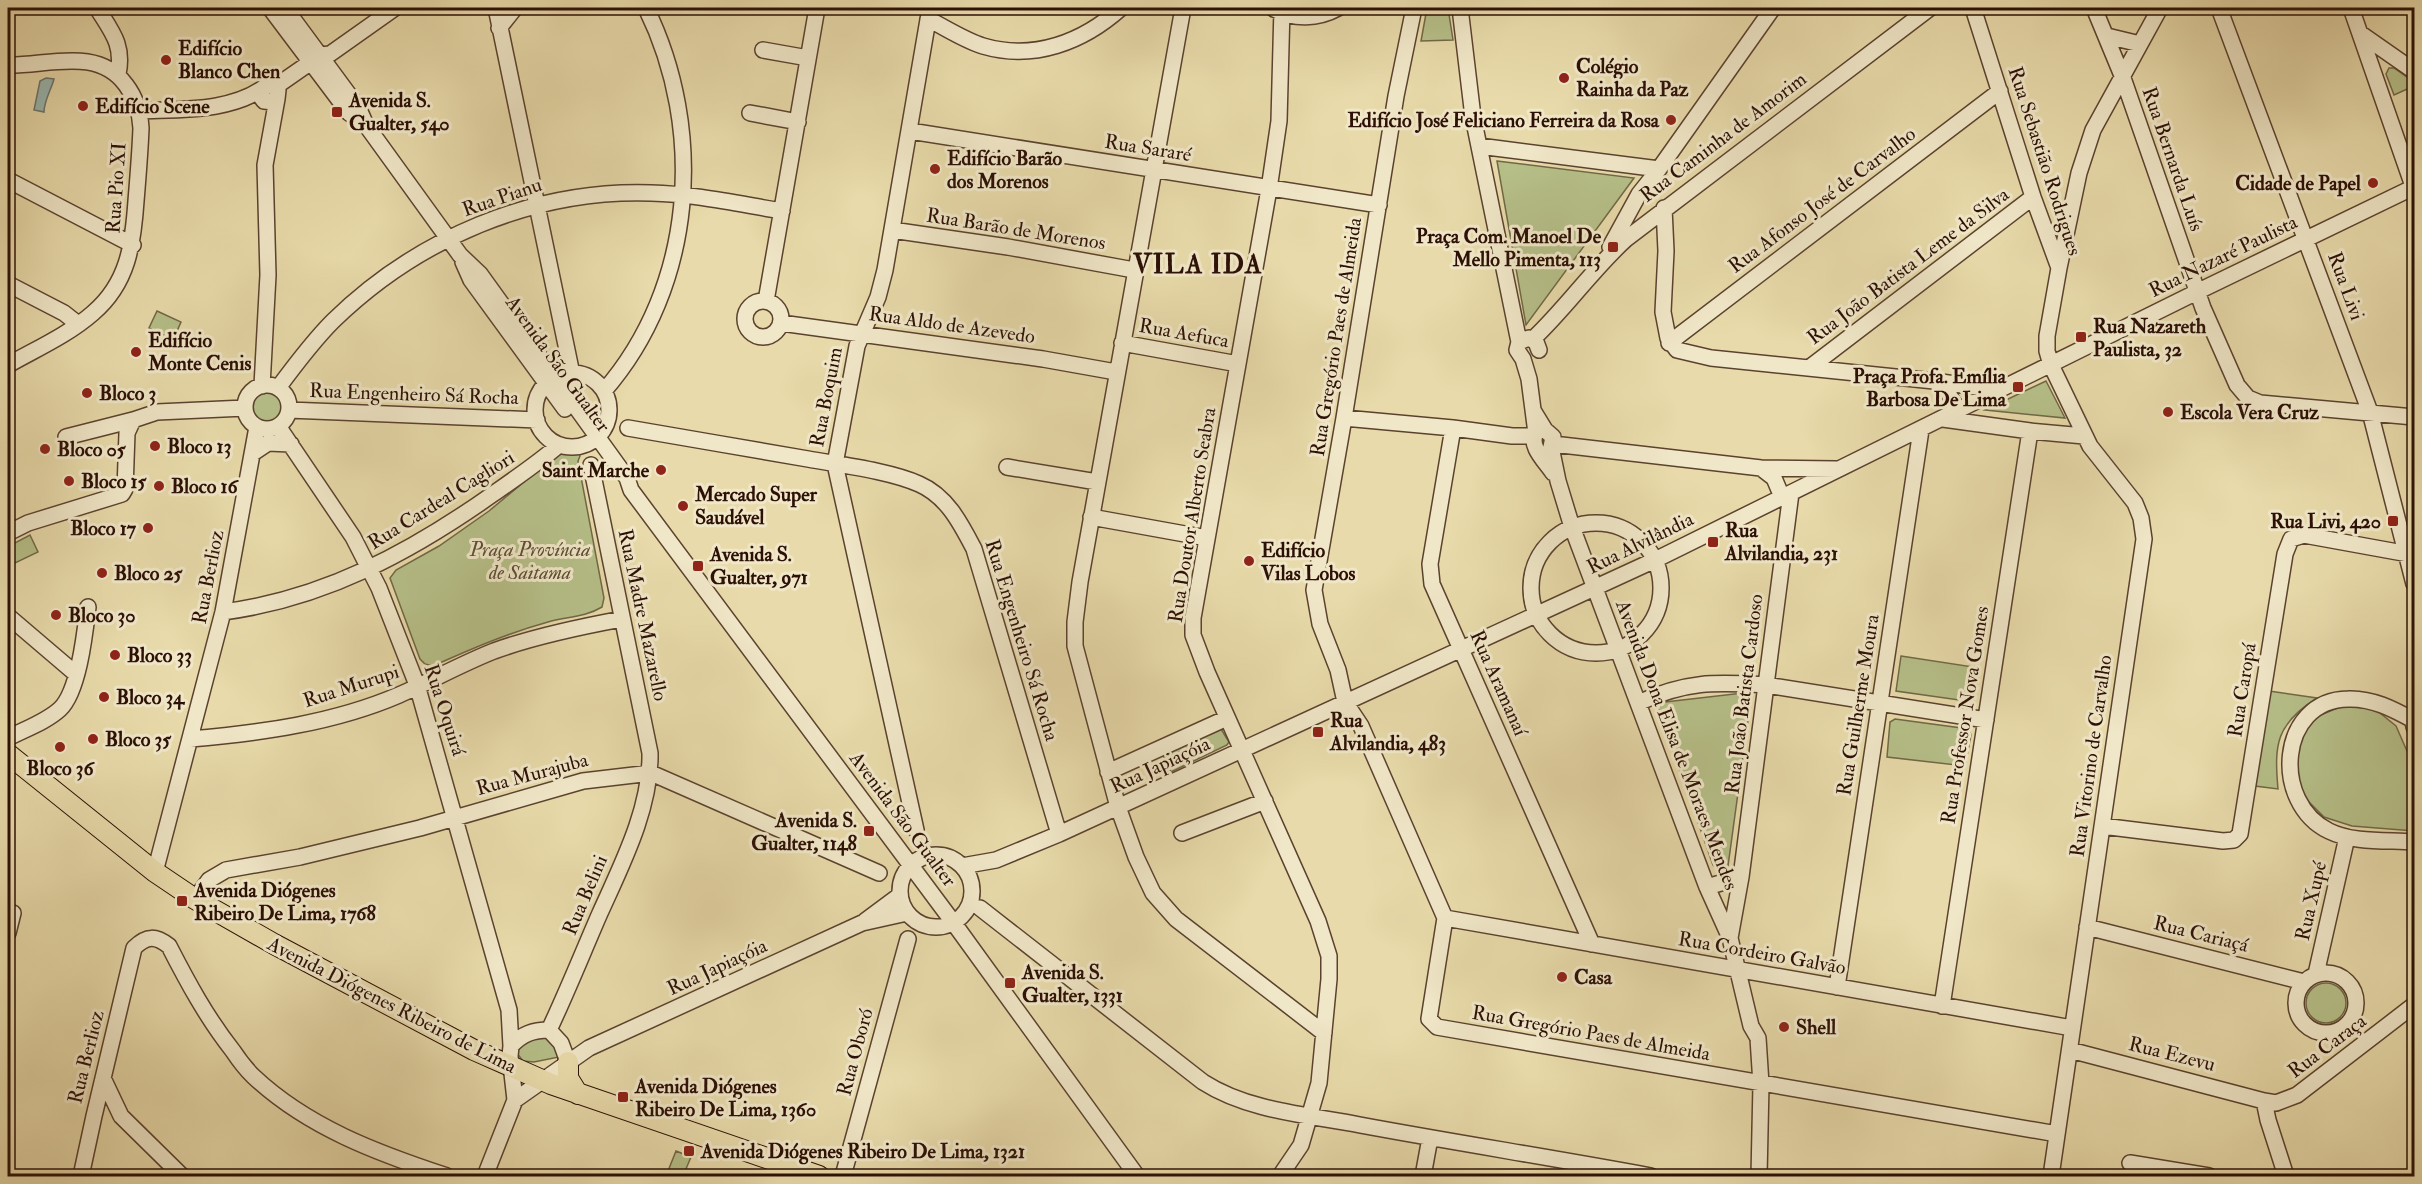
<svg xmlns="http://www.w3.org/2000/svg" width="2422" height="1184" viewBox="0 0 2422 1184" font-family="'IM FELL Double Pica',serif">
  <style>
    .green { fill: #b6bf88; stroke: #716847; stroke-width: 1.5 }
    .water { fill: #99b9b2; stroke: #6d756d; stroke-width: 1.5 }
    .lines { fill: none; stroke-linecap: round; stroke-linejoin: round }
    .minor-casing { stroke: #5b422f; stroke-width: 18 }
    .major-casing { stroke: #2c1006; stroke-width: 22 }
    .minor { stroke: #f0e7c8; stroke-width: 15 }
    .major { stroke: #e8daaa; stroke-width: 20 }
    .poi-dot { fill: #8f2418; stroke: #f0e7c8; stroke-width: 2 }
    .labels { text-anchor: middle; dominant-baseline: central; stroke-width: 6; stroke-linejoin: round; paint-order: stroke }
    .poi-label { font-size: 20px; font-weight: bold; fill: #2c1006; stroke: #f0e7c8; text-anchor: start }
    .street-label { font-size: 20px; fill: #2c1006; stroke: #f0e7c8 }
    .park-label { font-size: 20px; font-style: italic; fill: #5c4d34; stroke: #f0e7c8 }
    .district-label { font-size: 26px; font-weight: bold; letter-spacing: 1.5px; fill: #2c1006; stroke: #f0e7c8 }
  </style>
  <rect width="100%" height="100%" fill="#e8daaa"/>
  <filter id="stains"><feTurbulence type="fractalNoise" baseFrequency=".00333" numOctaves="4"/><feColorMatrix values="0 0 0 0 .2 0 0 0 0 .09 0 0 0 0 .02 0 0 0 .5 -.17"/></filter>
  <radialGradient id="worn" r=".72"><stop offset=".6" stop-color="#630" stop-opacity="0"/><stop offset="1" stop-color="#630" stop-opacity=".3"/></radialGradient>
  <path class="green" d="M 1427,8 L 1448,8 L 1453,40 L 1421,41 Z
    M 2389,68 L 2394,68 L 2414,82 L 2414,86 L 2394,95 L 2386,74 Z
    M 1497,161 L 1634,178 L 1526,325 Z
    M 157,311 L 181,322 L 173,340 L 149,328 Z
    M 2046,381 L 2065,418 L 1985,410 Z
    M251 407a16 16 0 1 1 32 0a16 16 0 1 1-32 0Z
    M 561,454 L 579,454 L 580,456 L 578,461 L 604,598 L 602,607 C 586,617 566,617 548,622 C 508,633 471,649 433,666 L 425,664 L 420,659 L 390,578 L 396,570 L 439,546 L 489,511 L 548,462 Z
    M 30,535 L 38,552 L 15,563 L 9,546 Z
    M 1901,656 L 1980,668 L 1973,702 L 1896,691 Z
    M 2269,691 L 2317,698 C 2276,724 2274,744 2278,789 L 2255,786 Z
    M 1743,693 L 1751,698 L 1728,866 L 1719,871 L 1713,865 L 1658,708 L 1665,702 Z
    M 2342,706 L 2375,709 L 2396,726 L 2414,767 L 2414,831 L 2352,826 L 2324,817 L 2301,794 L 2293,768 L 2298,741 L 2316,717 Z
    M 1895,719 L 1969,729 L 1971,735 L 1965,766 L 1887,757 L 1890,722 Z
    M 1221,729 L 1229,742 L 1227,745 L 1171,772 L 1162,754 Z
    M2306 1003a20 20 0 1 1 40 0a20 20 0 1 1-40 0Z
    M 531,1034 L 552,1038 L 559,1057 L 534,1062 L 523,1061 L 516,1052 L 517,1045 Z
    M 676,1151 L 691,1157 L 683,1176 L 666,1176 Z"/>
  <path class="water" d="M 46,78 L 54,79 C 51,90 44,101 44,112 L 34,110 L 40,81 Z"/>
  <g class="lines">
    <g class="minor-casing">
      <path id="minor" d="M 97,8 C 112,32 124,45 118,74
        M 270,8 L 349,113 L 366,125
        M 285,8 L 358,107 L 366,125 L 460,255 L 480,274 L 627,478 L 631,490 L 953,922 L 1137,1176
        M 496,8 L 572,374
        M 1183,8 L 1080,582 L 1075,622 L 1075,646 L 1118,807 L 1136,857 L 1153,893 L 1176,919 L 1324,1033
        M 1414,8 L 1396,96 L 1344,418 L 1314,590 L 1320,624 L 1338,670 L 1345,702 L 1361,726 L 1445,918 L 1429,1019 L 1437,1027 L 2057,1134
        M 1460,8 L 1473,117 L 1519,342
        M 1973,8 L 2033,197 L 2059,268 L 2047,336 L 2047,351 L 2051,365 L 2090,446 L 2135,503 L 2141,518 L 2144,539 L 2051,1176
        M 2094,8 L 2123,78 L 2203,308 L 2237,385 L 2248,398 L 2260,403 L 2414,417
        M 2219,8 L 2370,412 L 2414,584
        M 2351,8 L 2414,189
        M 1274,9 C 1294,20 1318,19 1338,8
        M 928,19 C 946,28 964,40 983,46 C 1034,61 1083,42 1121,8
        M 499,28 L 515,8
        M 2361,34 L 2414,71
        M 2107,36 L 2140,44
        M 763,50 L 808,58
        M 8,65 C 47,66 98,46 126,85 C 136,98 140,112 141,128 C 140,153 138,177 136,201 C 133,245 128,283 93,313 C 68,335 36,349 8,365
        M 275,87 L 321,55 L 330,54 L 395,8
        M 140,111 C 181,109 232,112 266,86 L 271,85 L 278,90 L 277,99 L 274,102 L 264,101 L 261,97 L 263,89
        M 750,113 L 798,122
        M 910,131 L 1379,205
        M 1479,146 L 1659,169
        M 8,180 L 133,245
        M 1664,208 L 1666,251 L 1663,312 L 1668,338 L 1677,350 L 1711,358 L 1934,381 L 1997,390
        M 892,230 L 1008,247 L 1134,270
        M 1610,247 L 1639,194 L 1659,169 L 1773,8
        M 463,262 L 471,280 L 565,409
        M 2059,268 L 2079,173 L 2093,130 L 2160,8
        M 8,284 L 64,313 L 78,324
        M745 319a18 18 0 1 1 36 0a18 18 0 1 1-36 0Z
        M 766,301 L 817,8
        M 781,323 L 1043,359 L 1116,372
        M 1533,339 C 1566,308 1592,270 1626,239 L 1930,8
        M 1122,343 L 1238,364
        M 1669,343 L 2000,91
        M 1539,350 L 1536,342 L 1529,338 L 1519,342 L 1517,350 L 1523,359 L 1529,379 L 1536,433 C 1528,446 1546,462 1553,473
        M 1809,368 L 2033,197
        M535 410a37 37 0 1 1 74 0a37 37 0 1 1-74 0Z
        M 1934,381 L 1948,392 L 1957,411
        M245 407a22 22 0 1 1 44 0a22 22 0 1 1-44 0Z
        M 262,386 L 268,275 L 265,165 L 277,99
        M 278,388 C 295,365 313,341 333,321 C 417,239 533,189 651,193 C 695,194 739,204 782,211
        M 604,391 C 695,287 706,130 646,8
        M 289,410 L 537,420
        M 1534,412 L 1545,430 L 1553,437 L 1551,447 L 1558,481 L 1572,527 L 1707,887 L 1730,938 L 1751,1026 L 1758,1038 L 1761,1084 L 1759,1176
        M 1344,418 L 1453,428 L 1512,436 L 1534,436
        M 1943,419 L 2030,431 L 2084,436
        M 278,426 L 353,537 L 379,588 L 417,685 L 509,1010 L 511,1046
        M 628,428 C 688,438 748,449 808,459 C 841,465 890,471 919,484 C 947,496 961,524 974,549 L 1059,834
        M 1453,428 L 1430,564 L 1432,584 L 1592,944
        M 66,437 L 133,420 L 157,412 L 245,408
        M 1553,444 L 1761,468 L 1836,469
        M 253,453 L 268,443 L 291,444
        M 1007,467 L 1097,482
        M 1761,468 L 1774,478 L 1782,497
        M 1091,517 L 1207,538
        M1531 588a65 65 0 1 1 130 0a65 65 0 1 1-130 0Z
        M 8,533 L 28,523 L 122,494 L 125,489 L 127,433 L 133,420
        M 223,612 C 324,599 411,552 493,494 C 516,478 538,463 559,445
        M 8,616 L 76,674
        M 1638,703 C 1686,681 1714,682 1766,685 L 1986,720
        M 2414,727 L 2413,720 C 2393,709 2372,698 2348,699 C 2278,700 2271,803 2329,831 C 2353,843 2388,840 2414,842
        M 8,738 C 25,729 46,722 60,709 C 79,691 85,632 88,607
        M 190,739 C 261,733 334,723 399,695 C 431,681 461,664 494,651 C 535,636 579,627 622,619
        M 1108,772 L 1227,718
        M 2102,826 L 2223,841 L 2234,840 L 2240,834 L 2285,554 L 2291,539 L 2304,535 L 2414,555
        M 916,830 L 835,464 L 857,346 L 878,297 L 885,270 L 930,8
        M 1182,833 L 1265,801
        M900 891a36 36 0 1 1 72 0a36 36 0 1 1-72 0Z
        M 962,866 L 996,860 L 1059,834 L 1655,560 L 2207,287 L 2414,187
        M 155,872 L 223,612 L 257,427
        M 1707,887 L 1741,877
        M 195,899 L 209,880 L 226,870 L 300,857 L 420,828 L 583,781 L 651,773 L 879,873
        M 980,908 L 1203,1082 C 1248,1111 1308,1115 1360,1125 C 1457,1143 1554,1158 1651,1176
        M 1445,918 L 2072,1028
        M 865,921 L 900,895
        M 2087,927 L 2304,982
        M 8,933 L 13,913
        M 1730,938 L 1741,877 L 1791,493
        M2296 1003a30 30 0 1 1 60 0a30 30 0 1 1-60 0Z
        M 2316,974 L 2347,837
        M 1837,987 L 1921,430
        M 1942,1006 L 2030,431
        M 549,1030 C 567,992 583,952 600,913 C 622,864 651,808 650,753 L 591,465
        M 2070,1050 L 2264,1101
        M 103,1078 L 121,1116 L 182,1176
        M 515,1100 L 589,1048 L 862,923 L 907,913
        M 2130,1163 L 2209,1176
        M 81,1176 L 94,1116 L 134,948 C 147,935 156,936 169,946 C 188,983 207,1018 233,1051 C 239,1060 246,1069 253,1076 C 307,1127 377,1153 447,1176
        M 485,1176 L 515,1100 L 510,1056 L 511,1046 C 522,1034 533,1030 549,1030 L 561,1043 L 568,1062
        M 843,1176 L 908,939
        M 1280,1176 L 1301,1145 L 1319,1083 L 1329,979 L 1329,956 L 1318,921 L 1207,672 L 1193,635 L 1193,618 L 1269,189 L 1279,121 L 1282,8
        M 1423,1176 L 1430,1138
        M 2286,1176 L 2268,1120 L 2264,1101 L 2276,1103 L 2297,1095 L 2414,1005"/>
    </g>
    <g class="major-casing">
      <path id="major" d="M 8,754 L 155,872 L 195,899 L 274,944 L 474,1050 L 551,1084 L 819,1176
        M 568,1062 L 568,1078 L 578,1094"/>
    </g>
    <use href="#minor" class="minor"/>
    <use href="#major" class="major"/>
  </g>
  <g class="poi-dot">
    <circle cx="166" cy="60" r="6"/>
    <circle cx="1564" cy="78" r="6"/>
    <circle cx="83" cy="106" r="6"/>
    <rect x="331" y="106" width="12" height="12" rx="3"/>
    <circle cx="1671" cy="120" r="6"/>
    <circle cx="935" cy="169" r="6"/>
    <circle cx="2373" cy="183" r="6"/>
    <rect x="1607" y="241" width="12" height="12" rx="3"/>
    <rect x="2075" y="331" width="12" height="12" rx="3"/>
    <circle cx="136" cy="352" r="6"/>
    <rect x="2012" y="381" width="12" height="12" rx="3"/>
    <circle cx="87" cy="393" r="6"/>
    <circle cx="2168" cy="412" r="6"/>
    <circle cx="155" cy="446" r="6"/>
    <circle cx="45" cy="449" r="6"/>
    <circle cx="661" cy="470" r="6"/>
    <circle cx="69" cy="481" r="6"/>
    <circle cx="159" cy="486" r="6"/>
    <circle cx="683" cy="506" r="6"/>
    <rect x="2387" y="515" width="12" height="12" rx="3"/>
    <circle cx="148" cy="528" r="6"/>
    <rect x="1707" y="536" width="12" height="12" rx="3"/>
    <circle cx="1249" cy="561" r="6"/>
    <rect x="692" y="560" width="12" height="12" rx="3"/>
    <circle cx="102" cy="573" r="6"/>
    <circle cx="56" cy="615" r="6"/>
    <circle cx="115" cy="655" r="6"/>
    <circle cx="104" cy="697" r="6"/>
    <rect x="1312" y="726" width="12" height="12" rx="3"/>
    <circle cx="93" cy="739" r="6"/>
    <circle cx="60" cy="747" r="6"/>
    <rect x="863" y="825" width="12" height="12" rx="3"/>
    <rect x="176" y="895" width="12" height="12" rx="3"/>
    <circle cx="1562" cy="977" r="6"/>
    <rect x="1004" y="977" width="12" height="12" rx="3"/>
    <circle cx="1784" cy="1027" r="6"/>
    <rect x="617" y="1091" width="12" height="12" rx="3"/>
    <rect x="683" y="1145" width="12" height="12" rx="3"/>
  </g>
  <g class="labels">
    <g class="poi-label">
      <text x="178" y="48">Edifício<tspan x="178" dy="23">Blanco Chen</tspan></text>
      <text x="1576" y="66">Colégio<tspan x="1576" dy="23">Rainha da Paz</tspan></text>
      <text x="349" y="100">Avenida S.<tspan x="349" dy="23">Gualter, 540</tspan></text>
      <text x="95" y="106">Edifício Scene</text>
      <text x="1659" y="120" text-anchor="end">Edifício José Feliciano Ferreira da Rosa</text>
      <text x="947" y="158">Edifício Barão<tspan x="947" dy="23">dos Morenos</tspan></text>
      <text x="2361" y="183" text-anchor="end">Cidade de Papel</text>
      <text x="1601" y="236" text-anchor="end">Praça Com. Manoel De<tspan x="1601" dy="23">Mello Pimenta, 113</tspan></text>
      <text x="2093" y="326">Rua Nazareth<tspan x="2093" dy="23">Paulista, 32</tspan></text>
      <text x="148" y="340">Edifício<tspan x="148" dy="23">Monte Cenis</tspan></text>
      <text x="2006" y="376" text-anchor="end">Praça Profa. Emília<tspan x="2006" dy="23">Barbosa De Lima</tspan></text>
      <text x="99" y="393">Bloco 3</text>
      <text x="2180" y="412">Escola Vera Cruz</text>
      <text x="167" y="446">Bloco 13</text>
      <text x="57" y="449">Bloco 05</text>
      <text x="649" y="470" text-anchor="end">Saint Marche</text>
      <text x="81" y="481">Bloco 15</text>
      <text x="171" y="486">Bloco 16</text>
      <text x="695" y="494">Mercado Super<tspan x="695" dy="23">Saudável</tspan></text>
      <text x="2381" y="521" text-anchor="end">Rua Livi, 420</text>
      <text x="136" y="528" text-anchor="end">Bloco 17</text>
      <text x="1725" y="530">Rua<tspan x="1725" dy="23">Alvilandia, 231</tspan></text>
      <text x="1261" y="550">Edifício<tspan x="1261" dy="23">Vilas Lobos</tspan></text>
      <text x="710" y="554">Avenida S.<tspan x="710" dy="23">Gualter, 971</tspan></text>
      <text x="114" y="573">Bloco 25</text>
      <text x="68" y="615">Bloco 30</text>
      <text x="127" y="655">Bloco 33</text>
      <text x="116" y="697">Bloco 34</text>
      <text x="1330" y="720">Rua<tspan x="1330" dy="23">Alvilandia, 483</tspan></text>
      <text x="105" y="739">Bloco 35</text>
      <text x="60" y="768" text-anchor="middle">Bloco 36</text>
      <text x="857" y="820" text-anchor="end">Avenida S.<tspan x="857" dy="23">Gualter, 1148</tspan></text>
      <text x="194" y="890">Avenida Diógenes<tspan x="194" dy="23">Ribeiro De Lima, 1768</tspan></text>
      <text x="1022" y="972">Avenida S.<tspan x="1022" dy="23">Gualter, 1331</tspan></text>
      <text x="1574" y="977">Casa</text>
      <text x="1796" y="1027">Shell</text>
      <text x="635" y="1086">Avenida Diógenes<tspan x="635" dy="23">Ribeiro De Lima, 1360</tspan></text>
      <text x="701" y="1151">Avenida Diógenes Ribeiro De Lima, 1321</text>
    </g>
    <g class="street-label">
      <text transform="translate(1723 137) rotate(-37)">Rua Caminha de Amorim</text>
      <text transform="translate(1148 148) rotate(9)">Rua Sararé</text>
      <text transform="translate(2173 159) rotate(71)">Rua Bernarda Luís</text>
      <text transform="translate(2045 161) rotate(72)">Rua Sebastião Rodrigues</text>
      <text transform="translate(116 188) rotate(-86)">Rua Pio XI</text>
      <text transform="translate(502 197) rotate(-19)">Rua Pianu</text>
      <text transform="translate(1822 200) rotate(-37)">Rua Afonso José de Carvalho</text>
      <text transform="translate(1016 229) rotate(9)">Rua Barão de Morenos</text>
      <text transform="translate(2223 256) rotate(-26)">Rua Nazaré Paulista</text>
      <text transform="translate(1908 266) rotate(-37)">Rua João Batista Leme da Silva</text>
      <text transform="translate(2346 286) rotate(70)">Rua Livi</text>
      <text transform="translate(952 325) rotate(8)">Rua Aldo de Azevedo</text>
      <text transform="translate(1184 333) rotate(10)">Rua Aefuca</text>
      <text transform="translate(1336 337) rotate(-81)">Rua Gregório Paes de Almeida</text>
      <text transform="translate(558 364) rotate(54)">Avenida São Gualter</text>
      <text transform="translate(414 394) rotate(2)">Rua Engenheiro Sá Rocha</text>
      <text transform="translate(826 397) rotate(-79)">Rua Boquim</text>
      <text transform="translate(441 500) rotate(-32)">Rua Cardeal Cagliori</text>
      <text transform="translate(1192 515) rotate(-81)">Rua Doutor Alberto Seabra</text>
      <text transform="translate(1640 543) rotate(-26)">Rua Alvilândia</text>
      <text transform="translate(208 577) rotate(-79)">Rua Berlioz</text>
      <text transform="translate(643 615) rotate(78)">Rua Madre Mazarello</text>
      <text transform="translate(1022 640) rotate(73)">Rua Engenheiro Sá Rocha</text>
      <text transform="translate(1499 683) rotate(66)">Rua Aramanaí</text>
      <text transform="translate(351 686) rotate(-18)">Rua Murupi</text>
      <text transform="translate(2242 690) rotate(-81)">Rua Caropá</text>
      <text transform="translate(1744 694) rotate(-83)">Rua João Batista Cardoso</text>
      <text transform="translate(1858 705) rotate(-81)">Rua Guilherme Moura</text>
      <text transform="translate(445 710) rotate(72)">Rua Oquirá</text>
      <text transform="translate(1965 715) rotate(-81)">Rua Professor Nova Gomes</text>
      <text transform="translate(1677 745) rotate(69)">Avenida Dona Elisa de Moraes Mendes</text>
      <text transform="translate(2091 756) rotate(-82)">Rua Vitorino de Carvalho</text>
      <text transform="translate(1160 765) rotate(-25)">Rua Japiaçóia</text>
      <text transform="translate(532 774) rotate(-15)">Rua Murajuba</text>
      <text transform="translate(903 819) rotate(53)">Avenida São Gualter</text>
      <text transform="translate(585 895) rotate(-67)">Rua Belini</text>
      <text transform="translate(2311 901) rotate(-77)">Rua Xupé</text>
      <text transform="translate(2201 934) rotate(14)">Rua Cariaçá</text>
      <text transform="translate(1762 953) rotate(10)">Rua Cordeiro Galvão</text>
      <text transform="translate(717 967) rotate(-25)">Rua Japiaçóia</text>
      <text transform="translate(392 1005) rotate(27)">Avenida Diógenes Ribeiro de Lima</text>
      <text transform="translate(1591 1033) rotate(10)">Rua Gregório Paes de Almeida</text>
      <text transform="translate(2327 1046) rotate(-37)">Rua Caraça</text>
      <text transform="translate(855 1052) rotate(-75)">Rua Oboró</text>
      <text transform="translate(2172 1054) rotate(14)">Rua Ezevu</text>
      <text transform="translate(86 1057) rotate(-76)">Rua Berlioz</text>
    </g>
    <g class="park-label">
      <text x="530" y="549">Praça Província<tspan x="530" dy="23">de Saitama</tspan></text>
    </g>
    <g class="district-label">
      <text x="1198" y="265">VILA IDA</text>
    </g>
  </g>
  <rect width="2422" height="1184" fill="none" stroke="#e8daaa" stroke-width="30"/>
  <rect x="9" y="9" width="2404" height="1166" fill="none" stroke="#2c1006" stroke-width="3"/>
  <rect x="15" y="15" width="2392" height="1154" fill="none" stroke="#2c1006" stroke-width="1.5"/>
  <rect width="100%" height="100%" filter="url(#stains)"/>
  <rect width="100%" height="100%" fill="url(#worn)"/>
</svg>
